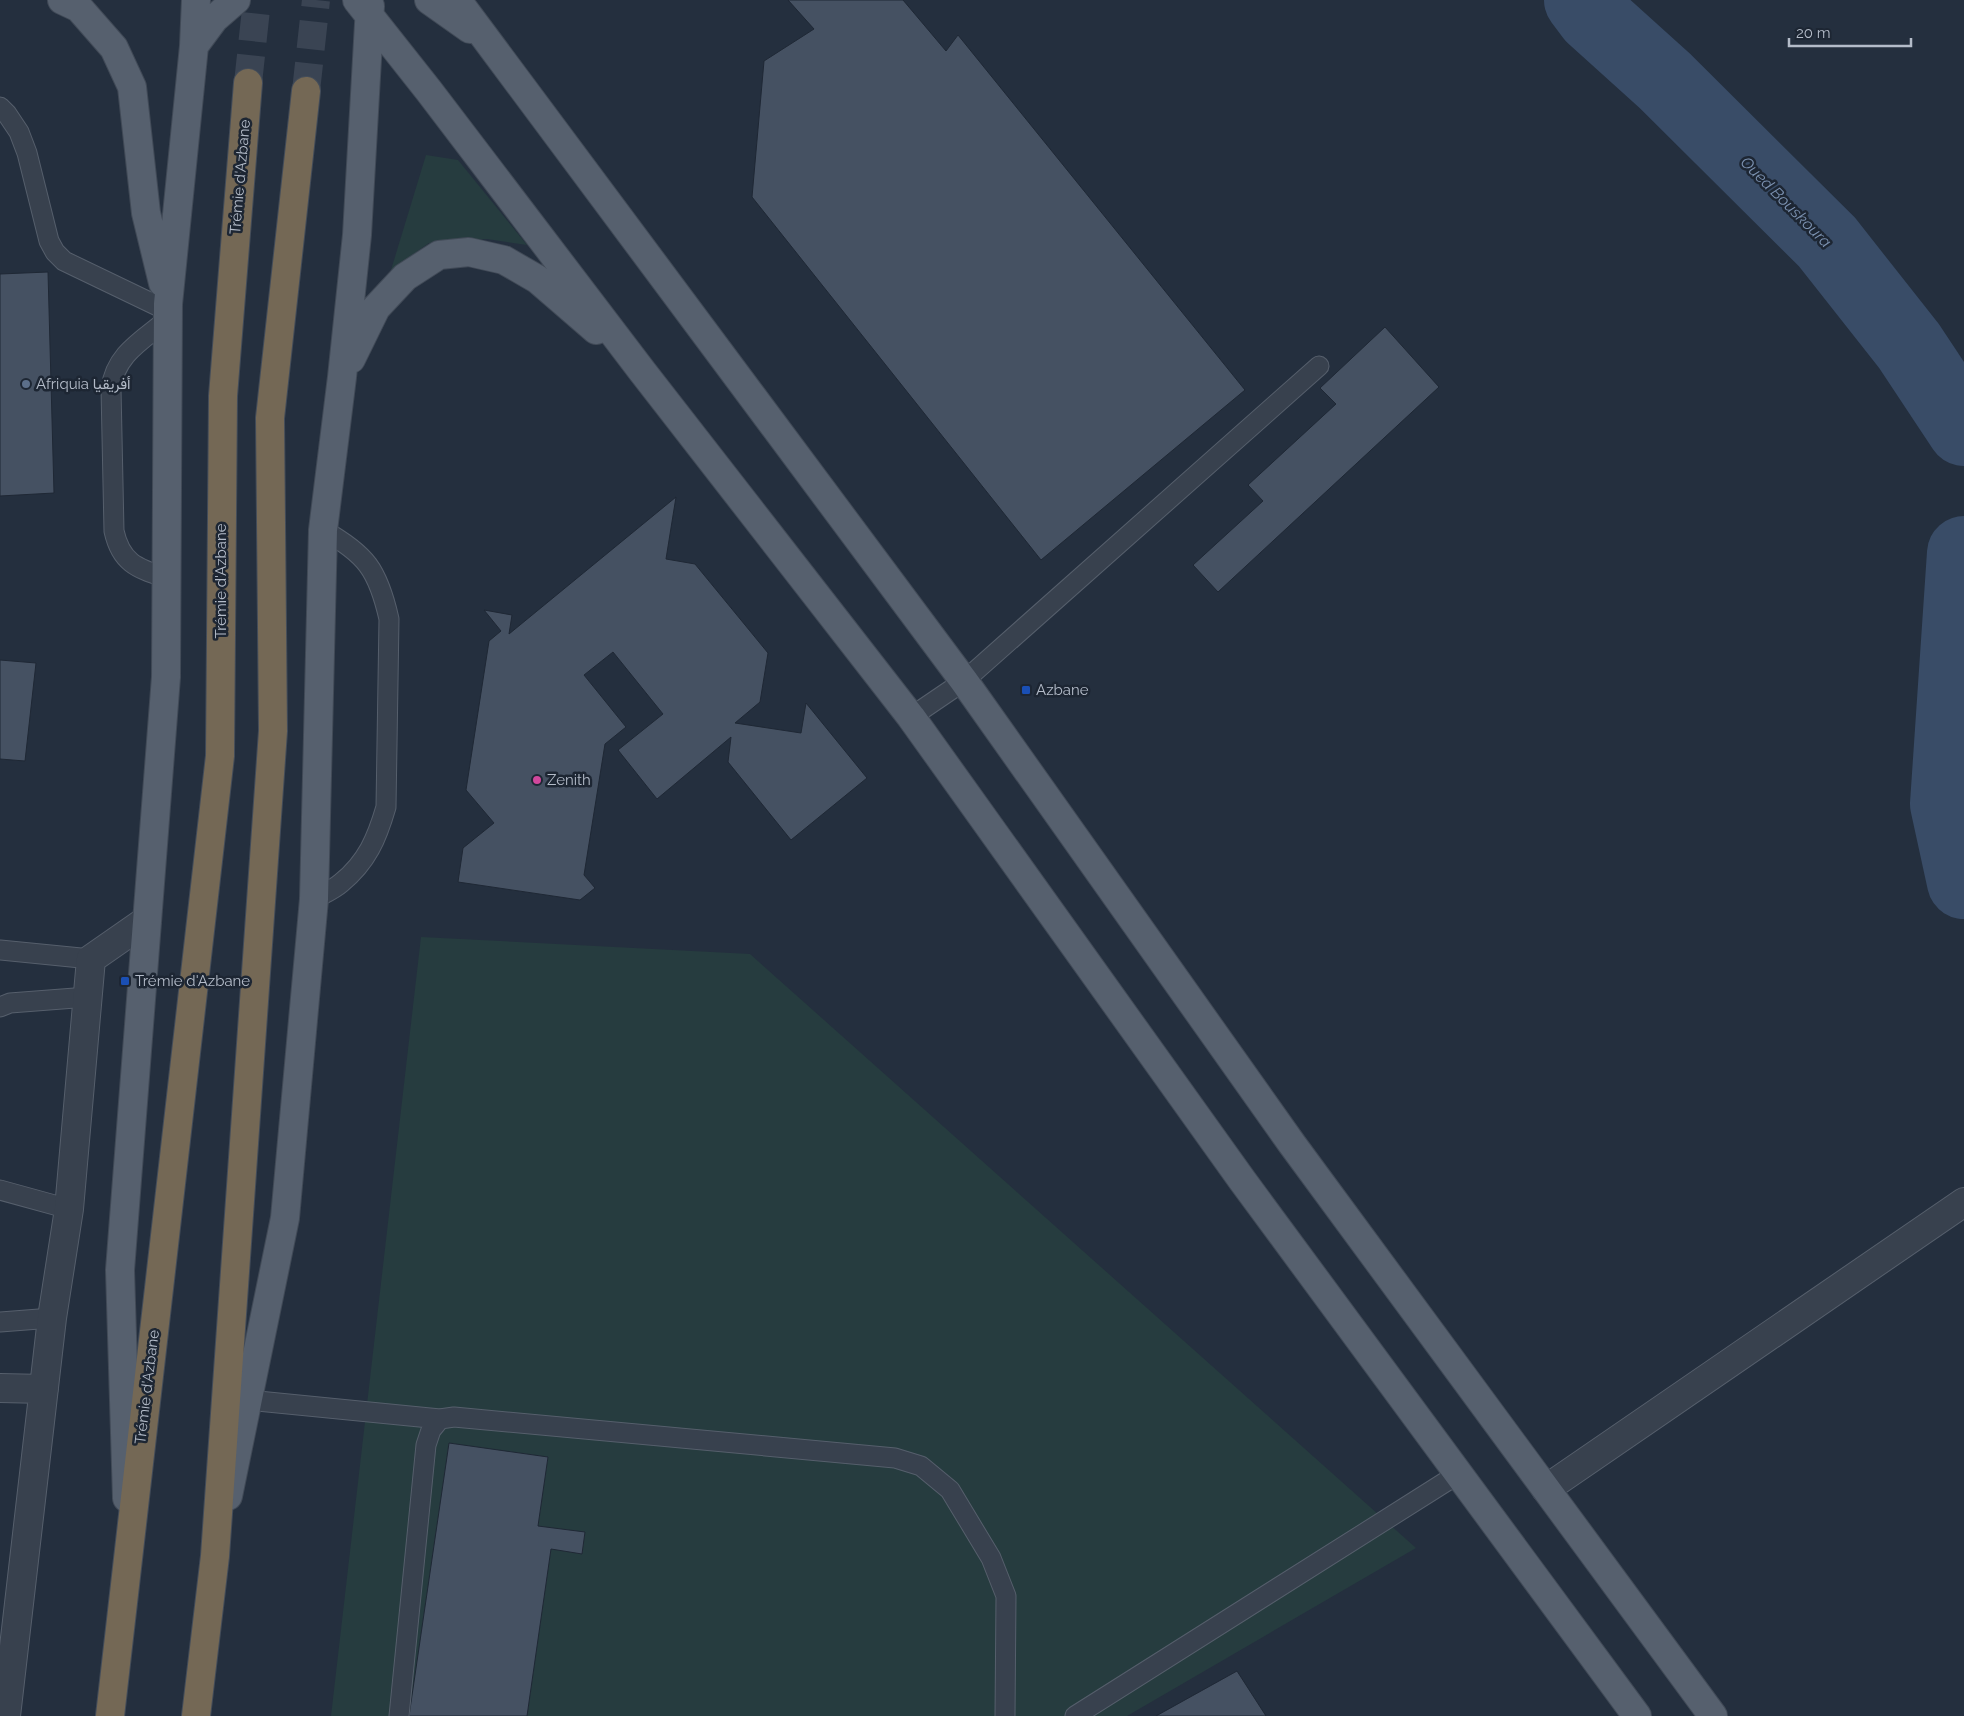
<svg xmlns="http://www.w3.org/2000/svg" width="1964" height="1716" viewBox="0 0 1964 1716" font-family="Raleway,Vazirmatn,sans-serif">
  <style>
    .green { fill: #263c3f }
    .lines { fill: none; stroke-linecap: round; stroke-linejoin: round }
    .river { stroke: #394c67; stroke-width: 74 }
    .building { fill: #455162; stroke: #1f2835 }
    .highway-tunnel { stroke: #3a4453; stroke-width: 28; stroke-dasharray: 28 14; stroke-linecap: butt }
    .lane-casing { stroke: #565f6c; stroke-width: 21 }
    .street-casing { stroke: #565f6c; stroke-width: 30 }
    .primary-casing { stroke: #414a57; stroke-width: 30 }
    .highway-casing { stroke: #434c59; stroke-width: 30 }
    .lane { stroke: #38414e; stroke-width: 19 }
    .street { stroke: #38414e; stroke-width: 28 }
    .primary { stroke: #56606e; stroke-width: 28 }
    .highway { stroke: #746855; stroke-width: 28 }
    .service-dot { fill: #5c6f8a; stroke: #1d2633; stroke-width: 2 }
    .transit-dot { fill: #1a4fb4; stroke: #1d2633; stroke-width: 2 }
    .hotel-dot { fill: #d1479c; stroke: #1d2633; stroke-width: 2 }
    .labels { text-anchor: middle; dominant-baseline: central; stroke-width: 5; stroke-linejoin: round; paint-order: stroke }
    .street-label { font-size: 15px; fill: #b4bcc9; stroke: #1d2633 }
    .poi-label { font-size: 15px; fill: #b4bcc9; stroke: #1d2633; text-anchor: start }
    .water-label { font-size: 16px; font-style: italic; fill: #7c92b1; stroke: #1d2633 }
  </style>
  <rect width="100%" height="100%" fill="#242f3e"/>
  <path class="green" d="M 426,155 L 458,160 L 527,245 L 487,239 L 429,243 L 391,270 Z
    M 421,937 L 750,954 L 1416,1548 L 1127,1716 L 331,1716 Z"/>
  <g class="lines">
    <path class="river" d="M 1581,0 L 1593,16 L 1665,81 L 1827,242 L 1909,346 L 1964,429
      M 1964,553 L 1947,804 L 1964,882"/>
  </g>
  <path class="building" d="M 788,0 L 903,0 L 946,51 L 958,35 L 1245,390 L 1041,560 L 752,197 L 764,61 L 814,29 Z
    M 48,272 L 54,493 L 0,496 L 0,274 Z
    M 1385,327 L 1439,387 L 1218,592 L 1193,565 L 1263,501 L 1248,485 L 1336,404 L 1320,388 Z
    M 676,497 L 666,559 L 695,564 L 768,653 L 760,702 L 735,723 L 801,733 L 806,703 L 867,778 L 791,840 L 728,762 L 731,737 L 657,799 L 618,750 L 663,714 L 613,652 L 584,675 L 626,727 L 605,744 L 584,875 L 595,888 L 580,900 L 458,882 L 463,848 L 494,823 L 466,790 L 489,641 L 501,631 L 484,610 L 512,615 L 509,634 Z
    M 0,660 L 36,663 L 25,761 L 0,759 Z
    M 449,1443 L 548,1457 L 538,1526 L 585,1532 L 582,1554 L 551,1549 L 527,1716 L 409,1716 Z
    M 1237,1671 L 1266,1716 L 1156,1716 Z"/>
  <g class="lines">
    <path class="highway-tunnel" d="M 248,83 L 257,0
      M 306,91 L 316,0"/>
    <g class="lane-casing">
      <path id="lane" d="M 0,107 L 7,114 L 19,132 L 27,153 L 49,241 L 55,252 L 64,261 L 168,311
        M 166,578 C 137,568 121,563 114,531 L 111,389 C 115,354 143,340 168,319
        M 911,717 L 964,681 L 1319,366
        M 314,899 C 323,894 333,890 341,883 C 367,862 377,838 386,807 L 389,619 C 378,570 366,554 323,530
        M 0,950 L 91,959
        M 0,1007 L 10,1003 L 88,997
        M 0,1190 L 69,1209
        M 0,1322 L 52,1318
        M 248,1400 L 440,1419
        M 399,1716 L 426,1445 L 431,1430 L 440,1419 L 454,1417 L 895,1458 L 921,1466 L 950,1490 L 991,1558 L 1006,1596 L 1005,1716
        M 1075,1716 L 1458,1474"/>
    </g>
    <g class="street-casing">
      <path id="street" d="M 0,1388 L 44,1389
        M 1546,1489 L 1964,1202
        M 6,1716 L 52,1318 L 69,1209 L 91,959 L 147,920"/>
    </g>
    <g class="primary-casing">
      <path id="primary" d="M 62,0 L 79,8 L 114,48 L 132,87 L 146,213 L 163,283
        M 357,0 L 429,91 L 642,371 L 911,717 L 1242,1180 L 1637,1716
        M 429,0 L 470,29
        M 457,0 L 964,681 L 1292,1144 L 1713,1716
        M 194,46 L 214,19 L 236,0
        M 351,359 L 376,308 L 405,277 L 439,255 L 469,252 L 504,260 L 537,279 L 596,330
        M 228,1496 L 285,1218 L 314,899 L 323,530 L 342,377 L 357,235 L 370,6
        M 127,1498 L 120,1270 L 166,677 L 168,304 L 194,46 L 196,0"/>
    </g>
    <g class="highway-casing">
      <path id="highway" d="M 110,1716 L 220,756 L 223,396 L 248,83
        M 196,1716 L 215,1556 L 273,731 L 270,418 L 306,91"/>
    </g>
    <use href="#lane" class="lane"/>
    <use href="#street" class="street"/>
    <use href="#primary" class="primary"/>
    <use href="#highway" class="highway"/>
  </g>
  <circle class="service-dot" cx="26" cy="384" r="5"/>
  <g class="transit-dot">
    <rect x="1021" y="685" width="10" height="10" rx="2.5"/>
    <rect x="120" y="976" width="10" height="10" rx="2.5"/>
  </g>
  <circle class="hotel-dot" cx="537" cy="780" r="5"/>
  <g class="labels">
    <g class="street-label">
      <text transform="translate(240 177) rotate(-85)">Trémie d'Azbane</text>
      <text transform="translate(221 581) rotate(-90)">Trémie d'Azbane</text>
      <text transform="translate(147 1387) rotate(-83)">Trémie d'Azbane</text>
    </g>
    <g class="poi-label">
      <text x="36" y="384">Afriquia أفريقيا</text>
      <text x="1036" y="690">Azbane</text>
      <text x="547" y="780">Zenith</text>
      <text x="135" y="981">Trémie d'Azbane</text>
    </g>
    <g class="water-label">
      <text transform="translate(1786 202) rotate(45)">Oued Bouskoura</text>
    </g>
  </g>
  <path d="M1789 38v8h122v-8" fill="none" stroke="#b4bcc9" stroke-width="2.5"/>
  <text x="1796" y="38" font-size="15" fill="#b4bcc9" stroke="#1d2633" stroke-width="4" paint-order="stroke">20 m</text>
</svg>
